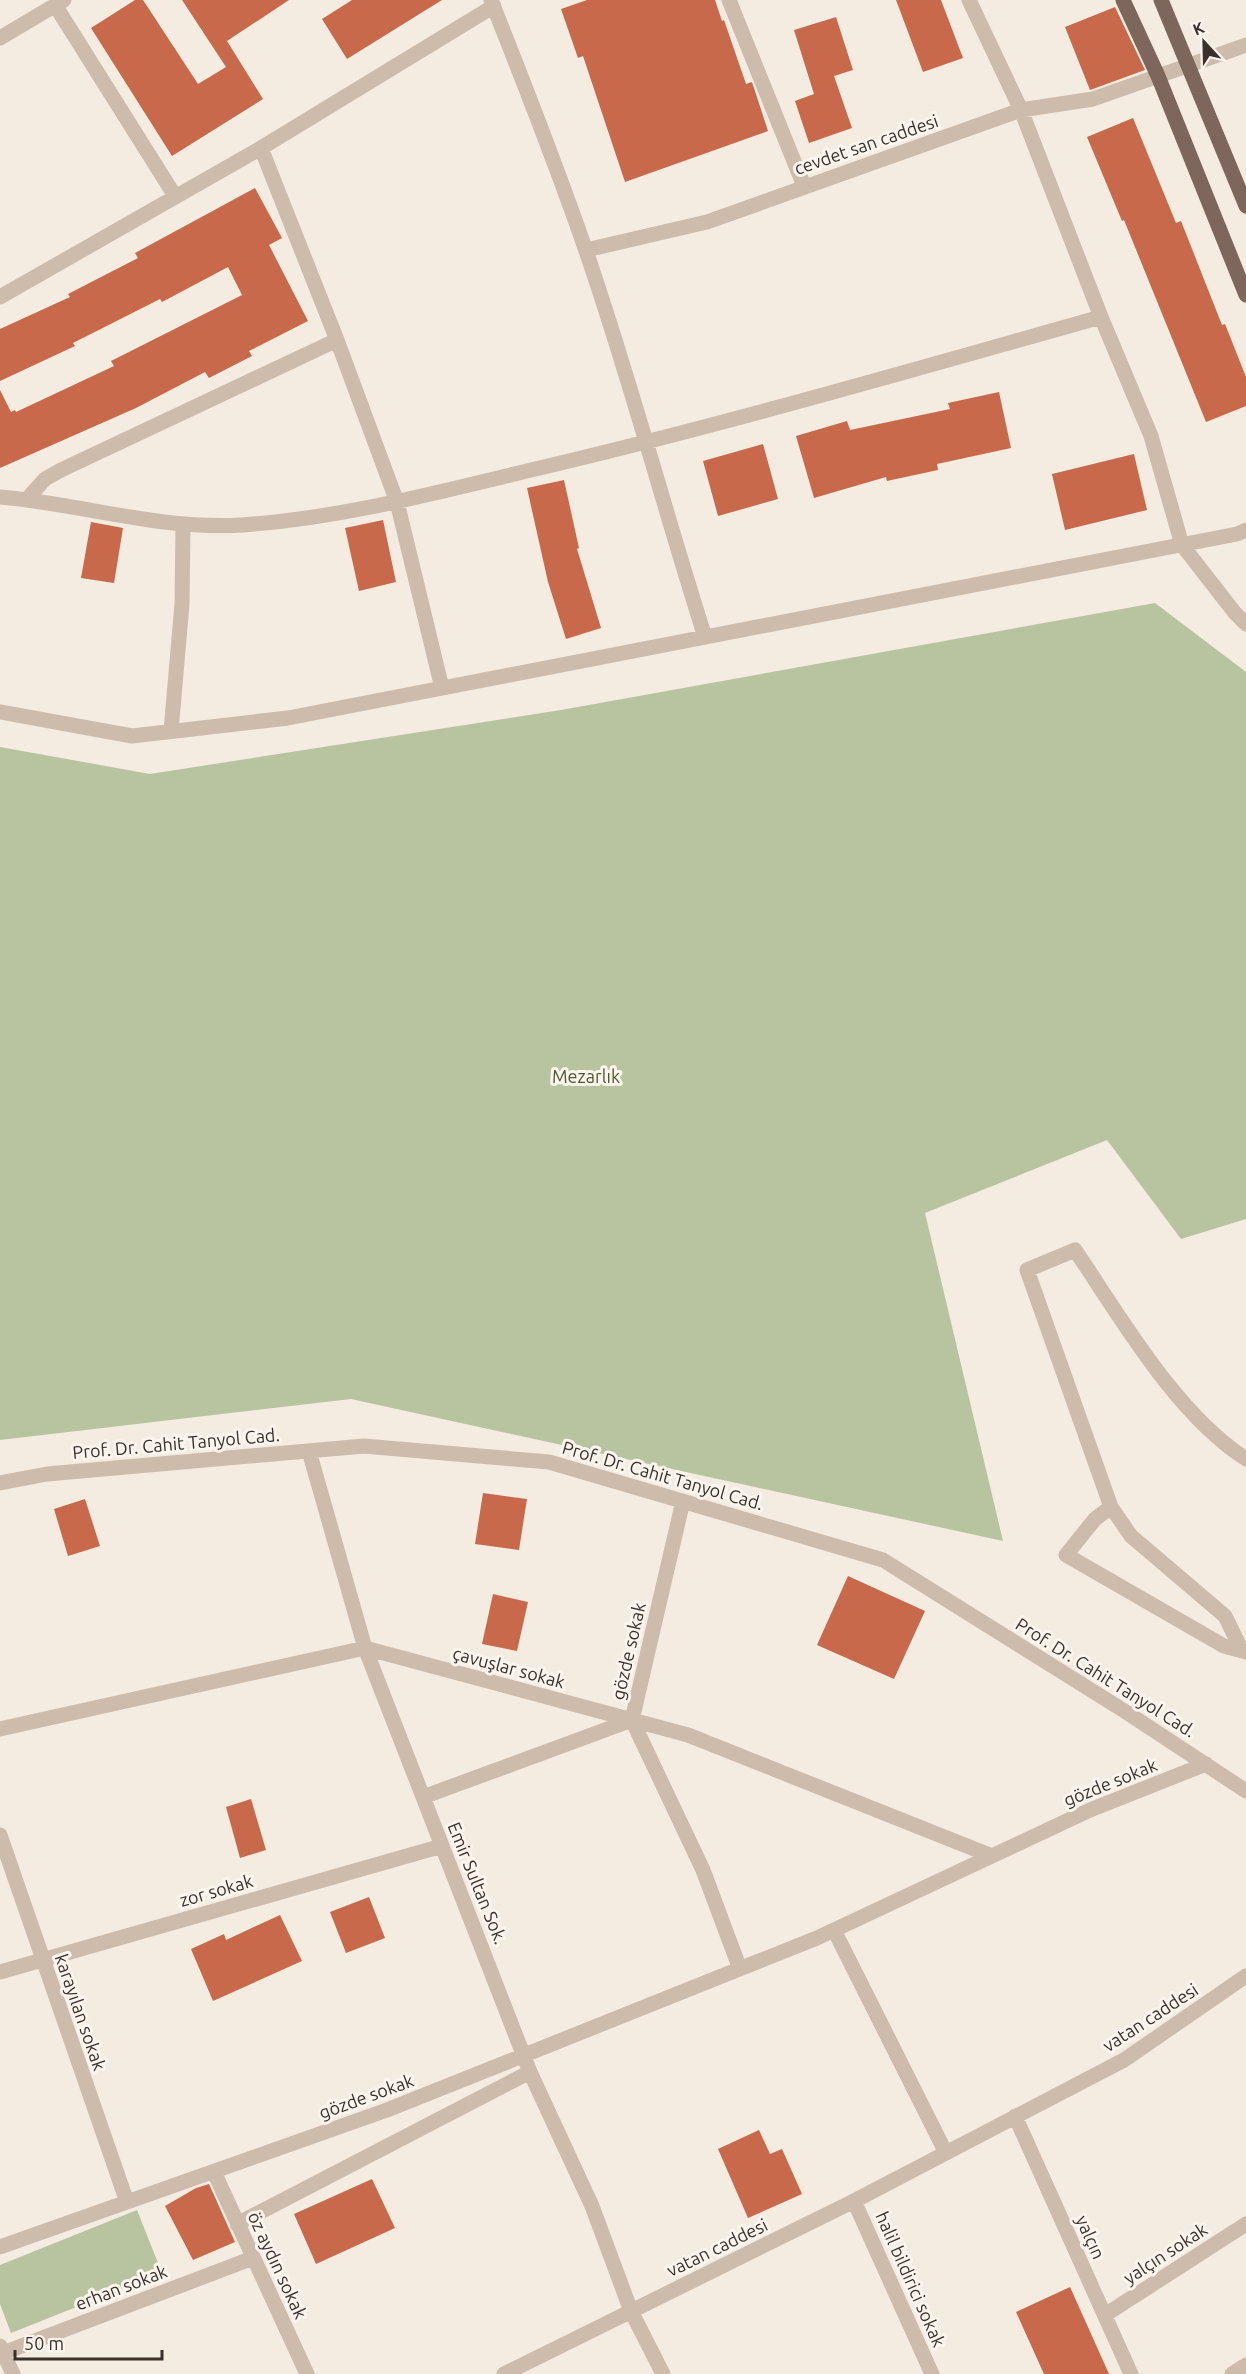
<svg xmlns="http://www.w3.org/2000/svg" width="1246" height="2374" viewBox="0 0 1246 2374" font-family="Ubuntu,sans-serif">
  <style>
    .green { fill: #b8c4a0 }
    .building { fill: #c8694b }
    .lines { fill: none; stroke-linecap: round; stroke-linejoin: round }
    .minor { stroke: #cdbbac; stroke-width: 15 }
    .major { stroke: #7d675c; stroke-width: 15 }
    .labels { text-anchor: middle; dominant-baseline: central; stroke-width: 6; stroke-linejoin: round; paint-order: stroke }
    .street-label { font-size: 18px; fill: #3b302b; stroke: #fbf5ee }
    .park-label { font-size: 18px; fill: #4a5a2e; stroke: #fbf5ee }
  </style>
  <rect width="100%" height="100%" fill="#f4ebe1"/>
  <path class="green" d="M 1155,603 L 1246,672 L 1246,1219 L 1181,1239 L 1107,1140 L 925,1213 L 1003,1541 L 351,1399 L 0,1440 L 0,747 L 150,774 L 561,710 Z
    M 137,2210 L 162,2273 L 11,2333 L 0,2304 L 0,2265 Z"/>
  <path class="building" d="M 135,0 L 143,0 L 198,84 L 226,67 L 182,0 L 289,0 L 227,41 L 263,99 L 172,156 L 91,28 Z
    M 352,0 L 442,0 L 347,59 L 322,19 Z
    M 587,0 L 715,0 L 722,21 L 724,20 L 746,84 L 752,82 L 768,131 L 625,182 L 583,56 L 578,58 L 561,9 Z
    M 896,0 L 941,0 L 963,58 L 923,72 Z
    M 1115,7 L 1145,70 L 1090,90 L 1065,27 Z
    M 836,17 L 853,70 L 834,76 L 852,128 L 809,143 L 795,101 L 814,94 L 794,30 Z
    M 1133,118 L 1176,223 L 1181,221 L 1222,325 L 1225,324 L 1246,377 L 1246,406 L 1206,422 L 1124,220 L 1122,221 L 1087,137 Z
    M 255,188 L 282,238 L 269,245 L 308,321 L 249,351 L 252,356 L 209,378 L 205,372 L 136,408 L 0,468 L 0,390 L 11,412 L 15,410 L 16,412 L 114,366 L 111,361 L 242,295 L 228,267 L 162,302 L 160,299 L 73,343 L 75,346 L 0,381 L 0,329 L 70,297 L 68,294 L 138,258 L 135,253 Z
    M 999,392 L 1011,448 L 937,464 L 938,470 L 887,481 L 886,477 L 814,498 L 796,436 L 847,421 L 850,430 L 950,409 L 948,403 Z
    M 763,444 L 778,499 L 718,516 L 703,461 Z
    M 1134,454 L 1147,510 L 1065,530 L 1052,474 Z
    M 564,480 L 579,548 L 577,549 L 601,628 L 566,639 L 548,582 L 527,488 Z
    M 383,520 L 396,582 L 359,591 L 345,528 Z
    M 91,522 L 123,528 L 114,583 L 81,578 Z
    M 483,1493 L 527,1499 L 519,1550 L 475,1544 Z
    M 85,1499 L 100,1546 L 68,1556 L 54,1509 Z
    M 848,1576 L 925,1611 L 894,1679 L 817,1645 Z
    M 493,1594 L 528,1602 L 517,1651 L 482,1644 Z
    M 251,1799 L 266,1850 L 240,1858 L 226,1807 Z
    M 369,1897 L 385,1938 L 346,1953 L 330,1912 Z
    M 280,1915 L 302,1961 L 213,2001 L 191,1949 L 224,1934 L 226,1940 Z
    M 759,2130 L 770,2154 L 782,2149 L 802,2194 L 748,2218 L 718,2149 Z
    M 372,2179 L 395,2228 L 316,2264 L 294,2214 Z
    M 209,2184 L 235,2242 L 193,2260 L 165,2206 L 196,2188 Z
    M 1070,2287 L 1109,2374 L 1044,2374 L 1016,2312 Z"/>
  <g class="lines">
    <path class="minor" d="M 491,0 C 524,83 557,167 586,251 C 630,378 664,509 705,637
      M 729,0 L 804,186
      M 969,0 L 1021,110 L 1101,317 L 1151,436 L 1182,545 L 1235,613 L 1246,624
      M 55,5 L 175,196
      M 0,38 L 64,0
      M 261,148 L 337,340 L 397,502 L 442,688
      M 586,250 L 707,222 L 1021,110 L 1093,99 L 1246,45
      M 0,297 L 261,148 L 494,6
      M 0,497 C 82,504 159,530 242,525 C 340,518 436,493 531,470 C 723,425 912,370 1101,317
      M 27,499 L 45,479 L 61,470 L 337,340
      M 0,712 L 132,736 L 288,718 L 1237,534 L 1246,530
      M 171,731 L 182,604 L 183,526
      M 309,1451 L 365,1648 L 530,2072 L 592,2206 L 631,2311 L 663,2374
      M 0,1483 L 47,1474 L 364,1446 L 549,1462 L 883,1560 L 1126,1712 L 1246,1791
      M 683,1501 L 632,1720 L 703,1870 L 740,1969
      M 1111,1507 L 1095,1519 L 1066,1555 L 1224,1646 L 1246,1652
      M 1242,1651 L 1225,1616 L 1131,1536 L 1111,1507 L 1027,1270 L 1075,1250 C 1122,1319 1175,1413 1246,1459
      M 0,1729 L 365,1648 L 688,1735 L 992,1856
      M 423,1797 L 632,1720
      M 0,1835 L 127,2202
      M 834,1930 L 946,2153
      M 0,1972 L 442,1846
      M 1015,2116 L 1131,2374
      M 214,2172 L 307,2374
      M 854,2201 L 932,2374
      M 237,2224 L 530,2072
      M 0,2247 L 387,2110 L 817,1938 L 1090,1810 L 1206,1764
      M 1105,2315 L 1246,2224
      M 0,2346 L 13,2374
      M 3,2353 L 253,2258
      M 504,2374 L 854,2201 L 1124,2060 L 1246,1976
      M 1232,2374 L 1246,2365"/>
    <path class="major" d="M 1123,0 L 1158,76 L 1246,295
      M 1161,0 L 1246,206"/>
  </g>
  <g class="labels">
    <g class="street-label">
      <text transform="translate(866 144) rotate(-19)">cevdet san caddesi</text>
      <text transform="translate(176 1443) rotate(-5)">Prof. Dr. Cahit Tanyol Cad.</text>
      <text transform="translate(663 1475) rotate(16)">Prof. Dr. Cahit Tanyol Cad.</text>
      <text transform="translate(628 1651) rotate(-77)">gözde sokak</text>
      <text transform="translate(509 1667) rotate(15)">çavuşlar sokak</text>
      <text transform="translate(1106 1677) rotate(32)">Prof. Dr. Cahit Tanyol Cad.</text>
      <text transform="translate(1110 1782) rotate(-22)">gözde sokak</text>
      <text transform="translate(478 1883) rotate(68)">Emir Sultan Sok.</text>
      <text transform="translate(216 1890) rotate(-16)">zor sokak</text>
      <text transform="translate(81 2012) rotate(71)">karayılan sokak</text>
      <text transform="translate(1150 2017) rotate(-33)">vatan caddesi</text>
      <text transform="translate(366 2096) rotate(-20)">gözde sokak</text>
      <text transform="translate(1091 2237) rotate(66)">yalçın</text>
      <text transform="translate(717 2247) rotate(-26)">vatan caddesi</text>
      <text transform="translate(1165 2253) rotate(-33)">yalçın sokak</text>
      <text transform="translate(278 2265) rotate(65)">öz aydın sokak</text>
      <text transform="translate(911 2279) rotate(66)">halil bildirici sokak</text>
      <text transform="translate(121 2287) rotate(-21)">erhan sokak</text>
    </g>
    <g class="park-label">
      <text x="586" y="1076">Mezarlık</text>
    </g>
  </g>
  <g transform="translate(1204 42) rotate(338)" stroke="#fbf5ee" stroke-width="4.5" paint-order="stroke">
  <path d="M0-4.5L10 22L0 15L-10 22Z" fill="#3b302b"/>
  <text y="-9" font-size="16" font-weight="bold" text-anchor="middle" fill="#3b302b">K</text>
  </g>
  <path d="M15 2350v9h147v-9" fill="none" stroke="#3b302b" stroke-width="3"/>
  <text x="24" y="2350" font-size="18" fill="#3b302b" stroke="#fbf5ee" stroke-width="4.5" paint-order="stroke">50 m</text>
</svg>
